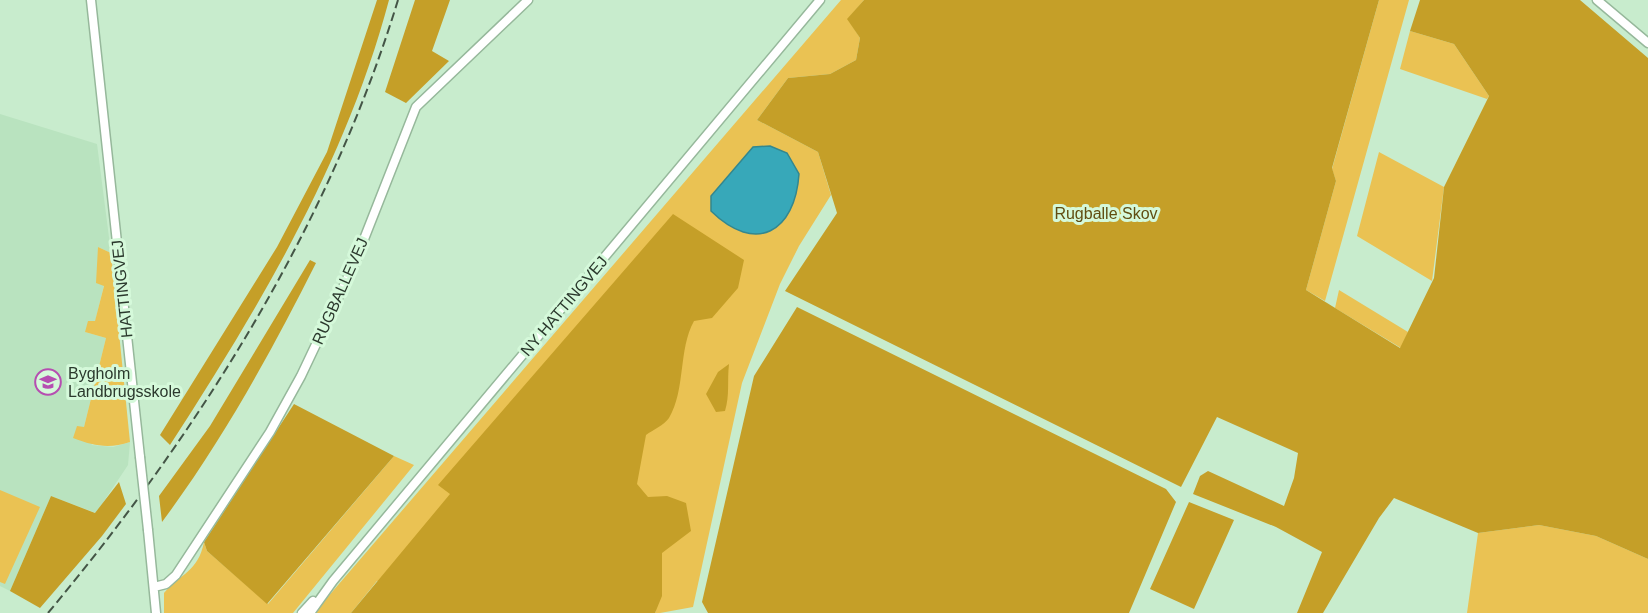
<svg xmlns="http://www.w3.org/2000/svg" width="1648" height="613" viewBox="0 0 1648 613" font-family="Helvetica,sans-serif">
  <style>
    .built { fill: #b9e3bf }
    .green { fill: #eac253 }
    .forest { fill: #c59f28 }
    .water { fill: #37a8b9; stroke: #33878f; stroke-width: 1.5 }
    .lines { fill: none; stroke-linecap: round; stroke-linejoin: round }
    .tertiary-casing { stroke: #96b89b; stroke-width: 11 }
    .tertiary { stroke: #fff; stroke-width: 8 }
    .rail { stroke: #445546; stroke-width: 2; stroke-dasharray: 9 4.5; stroke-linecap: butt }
    .tertiary-bridge-casing { stroke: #96b89b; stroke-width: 11; stroke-linecap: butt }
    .tertiary-bridge { stroke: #fff; stroke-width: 8 }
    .labels { text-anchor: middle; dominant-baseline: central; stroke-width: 6; stroke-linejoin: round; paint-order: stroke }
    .park-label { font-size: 16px; fill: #614d11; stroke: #d5f9da }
    .street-label { font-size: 16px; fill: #2b392d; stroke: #d5f9da }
    .poi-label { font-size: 16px; fill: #2b392d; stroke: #d5f9da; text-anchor: start }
  </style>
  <rect width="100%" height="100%" fill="#c8eccd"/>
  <path class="built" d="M 0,114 L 97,144 L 111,253 L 98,247 L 104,285 L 95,322 L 85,332 L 106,338 L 84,427 L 92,445 L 113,447 L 130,442 L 128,465 L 96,513 L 51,496 L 10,591 L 0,586 Z"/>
  <path class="green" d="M 841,0 L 864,0 L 848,19 L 860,38 L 856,60 L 830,74 L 788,78 L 757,120 L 818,152 L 831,195 L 799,246 L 780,284 L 742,383 L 693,607 L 660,613 L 655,613 L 656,610 L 632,613 L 377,581 L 351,613 L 314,613 Z
    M 1379,0 L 1409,0 L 1325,301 L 1306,290 L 1336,181 L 1332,169 Z
    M 1410,31 L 1454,44 L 1489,96 L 1487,99 L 1400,69 Z
    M 1379,152 L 1444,187 L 1432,281 L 1357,236 Z
    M 98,247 L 111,253 L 130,442 C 109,449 94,446 73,438 L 77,426 L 84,427 L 106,338 L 85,332 L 88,321 L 95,321 L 104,286 L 96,283 Z
    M 1339,290 L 1408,332 L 1401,348 L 1335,308 Z
    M 394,456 L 414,465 L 293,613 L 164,613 L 164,593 C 181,573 198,572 204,542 L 207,551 L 268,604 Z
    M 0,490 L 40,507 L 5,584 L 0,582 Z
    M 1539,525 L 1596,536 L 1648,559 L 1648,613 L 1467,613 L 1478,533 Z"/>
  <path class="forest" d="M 377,0 L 389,0 C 346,162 260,306 170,445 L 160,435 L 277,247 L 327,152 Z
    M 415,0 L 450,0 L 432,51 L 449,61 L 406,103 L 385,92 Z
    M 864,0 L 1379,0 L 1332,168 L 1336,181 L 1306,290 L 1400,348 L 1434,278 L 1444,187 L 1489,96 L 1454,44 L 1410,31 L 1420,0 L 1580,0 L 1648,58 L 1648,559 L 1596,536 L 1539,525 L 1478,533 L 1394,498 L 1379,518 L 1323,613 L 1297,613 L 1322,552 L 1276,527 L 1193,494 L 1200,476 L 1208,471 L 1284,506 L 1294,478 L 1298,453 L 1217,417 L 1181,487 L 785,291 L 837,213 L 818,152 L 757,120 L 788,78 L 830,74 L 856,60 L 860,38 L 847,19 Z
    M 673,214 L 744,260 L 738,288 L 712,318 L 694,321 C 678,350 686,389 669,418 C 664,425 653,430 646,435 L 637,484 L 648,497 L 667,496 L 686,503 L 691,531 L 662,553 L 662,596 L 655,613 L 351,613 L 450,494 L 438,485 Z
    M 310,260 L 316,263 C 270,354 223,440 162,522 L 159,496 L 210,426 Z
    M 797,307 L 1166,489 L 1176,502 L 1129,613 L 708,613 L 702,602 L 754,376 Z
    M 729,364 C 727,381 730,395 725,411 L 716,412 L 706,394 L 718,372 Z
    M 294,404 L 394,456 L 267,604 L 207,551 L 204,542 Z
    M 119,482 L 126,504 L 102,536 L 40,608 L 10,591 L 51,496 L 95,513 Z
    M 1189,502 L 1234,520 L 1194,609 L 1150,589 Z"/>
  <path class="water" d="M 770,146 L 787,153 L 799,174 C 795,232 756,255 711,211 L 711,196 L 753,147 Z"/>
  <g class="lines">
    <g class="tertiary-casing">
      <path id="tertiary" d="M 91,0 L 140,457
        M 1597,0 L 1648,43
        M 148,530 L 156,613
        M 154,587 L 166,584 L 176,575 L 270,432 L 301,376 L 355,262 L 416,107 L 528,0
        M 302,613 L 313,601
        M 310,613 L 333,581 L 820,0"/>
    </g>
    <use href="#tertiary" class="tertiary"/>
    <path class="rail" d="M 48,613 C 199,432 329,226 398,0"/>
    <g class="tertiary-bridge-casing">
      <path id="tertiary-bridge" d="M 140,457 L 148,530"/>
    </g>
    <use href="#tertiary-bridge" class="tertiary-bridge"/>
  </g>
  <defs>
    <g id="university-ring" transform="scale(1.35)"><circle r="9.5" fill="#d5f9da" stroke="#b64eb1" stroke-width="1.5"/><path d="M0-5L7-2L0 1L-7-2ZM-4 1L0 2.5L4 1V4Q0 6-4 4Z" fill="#b64eb1"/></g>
  </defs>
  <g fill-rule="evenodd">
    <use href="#university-ring" x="48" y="382"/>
  </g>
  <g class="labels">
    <g class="park-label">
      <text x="1106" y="213">Rugballe Skov</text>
    </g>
    <g class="street-label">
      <text transform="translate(122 289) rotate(-96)">HATTINGVEJ</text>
      <text transform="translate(340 291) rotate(-66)">RUGBALLEVEJ</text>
      <text transform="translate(564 306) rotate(-50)">NY HATTINGVEJ</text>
    </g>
    <g class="poi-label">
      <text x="68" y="373">Bygholm<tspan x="68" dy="18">Landbrugsskole</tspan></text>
    </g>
  </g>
</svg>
